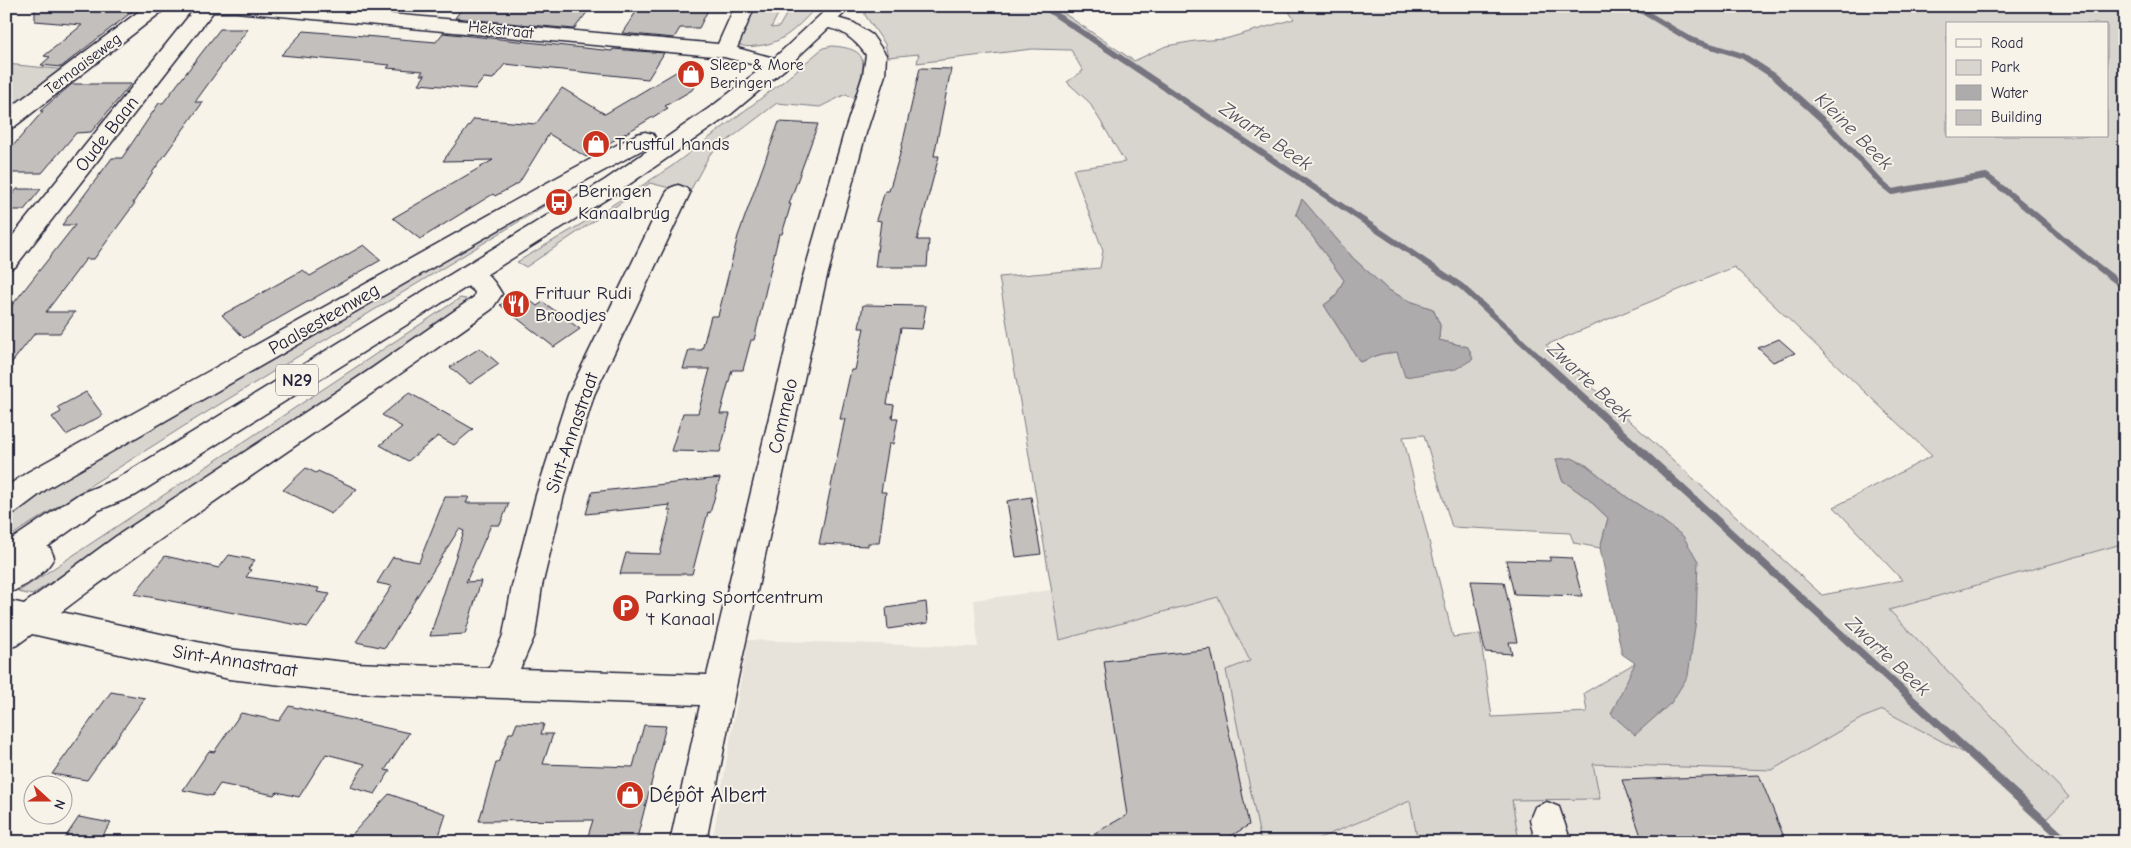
<svg xmlns="http://www.w3.org/2000/svg" width="2131" height="848" viewBox="0 0 2131 848" font-family="'Comic Neue',sans-serif">
  <style>
    .built { fill: #e7e3db }
    .green { fill: #d8d5cf; stroke: #7d7c85; fill-rule: evenodd }
    .water { fill: #aeabad; stroke: #76747f }
    .lines { fill: none; stroke-linecap: round; stroke-linejoin: round }
    .stream-far1 { stroke: #76747f; stroke-width: 6 }
    .stream { stroke: #76747f; stroke-width: 8 }
    .building { fill: #c2bfbd; stroke: #22223b }
    .minor-casing { stroke: #22223b; stroke-width: 3 }
    .major-casing { stroke: #22223b; stroke-width: 3 }
    .minor { fill: #f7f3e8; fill-rule: evenodd }
    .major { fill: #f7f3e8; fill-rule: evenodd }
    .labels { text-anchor: middle; dominant-baseline: central; stroke-width: 4; stroke-linejoin: round; paint-order: stroke }
    .far-street-label { font-size: 16px; fill: #22223b; stroke: #f7f3e8 }
    .far-poi-label { font-size: 16px; fill: #22223b; stroke: #f7f3e8; text-anchor: start }
    .shield { fill: #f7f3e8; stroke: #62616f; stroke-width: 1 }
    .shield-label { font-size: 18px; font-weight: bold; fill: #22223b }
    .street-label { font-size: 19px; fill: #22223b; stroke: #f7f3e8 }
    .poi-label { font-size: 19px; fill: #22223b; stroke: #f7f3e8; text-anchor: start }
    .water-label { font-size: 20px; font-style: italic; fill: #535263; stroke: #f7f3e8 }
    .near-poi-label { font-size: 22px; fill: #22223b; stroke: #f7f3e8; text-anchor: start }
  </style>
  <rect width="100%" height="100%" fill="#f7f3e8"/>
  <filter id="ink" filterUnits="userSpaceOnUse"><feTurbulence type="fractalNoise" baseFrequency=".02" numOctaves="2"/><feDisplacementMap in="SourceGraphic" scale="10" xChannelSelector="R" yChannelSelector="G"/><feConvolveMatrix kernelMatrix="1 2 1 2 8 2 1 2 1" color-interpolation-filters="sRGB"/></filter>
  <g filter="url(#ink)">
    <path class="built" d="M 2125,543 L 2125,842 L 1519,842 L 1512,800 L 1600,799 L 1592,764 L 1772,770 L 1862,718 L 1883,710 L 1964,753 L 2041,824 L 2069,797 L 1888,610 Z
      M 1051,590 L 1061,640 L 1218,597 L 1250,661 L 1226,670 L 1261,842 L 712,842 L 748,640 L 978,647 L 974,600 Z
      M 1411,801 L 1418,842 L 1310,842 Z"/>
    <path class="green" d="M 751,6 L 782,6 L 771,28 L 779,27 L 791,6 L 818,6 C 798,25 785,44 756,46 C 748,47 743,47 736,43 Z
      M 865,6 L 1053,6 L 1134,61 L 1166,46 L 1195,41 L 1225,39 L 1294,19 L 1285,6 L 1313,6 L 1317,11 L 1335,6 L 2125,6 L 2125,543 L 1889,610 L 2069,797 L 2041,824 L 1964,753 L 1883,710 L 1862,718 L 1772,770 L 1593,764 L 1600,799 L 1512,800 L 1519,842 L 1418,842 L 1410,801 L 1310,842 L 1261,842 L 1226,670 L 1250,661 L 1218,597 L 1060,640 L 999,277 L 1100,268 L 1103,251 L 1073,169 L 1125,162 L 1089,102 L 1067,82 L 1083,71 L 1071,50 L 1032,49 L 917,63 L 919,54 L 888,57 L 885,44 L 865,15 ZM 1947,24 L 2107,24 L 2107,136 L 1947,136 ZM 1302,199 L 1353,258 L 1387,289 L 1407,300 L 1433,309 L 1440,325 L 1439,340 L 1468,347 L 1406,377 L 1397,352 L 1381,354 L 1360,362 L 1324,305 L 1335,297 L 1344,280 L 1296,214 ZM 1734,267 L 1932,456 L 1834,507 L 1902,580 L 1822,595 L 1546,345 ZM 1424,435 L 1452,527 L 1570,533 L 1574,543 L 1600,548 L 1608,518 L 1587,498 L 1562,480 L 1556,459 L 1586,465 L 1628,498 L 1659,518 L 1682,536 L 1635,735 L 1635,663 L 1584,693 L 1587,712 L 1492,717 L 1480,634 L 1453,637 L 1403,437 Z
      M 832,46 C 875,49 863,67 855,99 L 846,94 L 820,107 L 777,103 L 710,154 L 689,193 L 650,183 L 526,267 L 517,262 L 600,213 L 672,166 L 785,80 L 823,48 Z
      M 6,64 L 68,70 L 20,105 L 6,103 Z
      M 577,180 L 582,183 L 189,423 L 6,539 L 6,508 Z
      M 460,298 L 466,299 L 460,308 L 32,595 L 18,592 Z"/>
    <path class="water" d="M 1302,199 L 1353,258 L 1387,289 L 1407,300 L 1433,309 L 1440,325 L 1439,340 L 1468,347 L 1473,359 L 1456,369 L 1405,377 L 1397,352 L 1381,354 L 1360,362 L 1324,305 L 1335,297 L 1344,280 L 1296,214 Z
      M 1572,458 L 1586,465 L 1628,498 L 1659,518 L 1683,536 L 1698,561 L 1696,620 L 1688,676 L 1671,703 L 1635,735 L 1611,714 L 1635,663 L 1622,654 L 1600,548 L 1608,518 L 1587,498 L 1562,480 L 1556,459 Z"/>
    <g class="lines">
      <path class="stream-far1" d="M 1043,6 L 1461,286 L 1545,363
        M 1634,6 L 1691,40 L 1743,56 L 1774,76 L 1827,124 L 1882,184 L 1892,192 L 1986,176 C 2034,211 2076,253 2125,287"/>
      <path class="stream" d="M 1543,361 L 2067,842"/>
    </g>
    <path class="building" d="M 35,6 L 115,6 L 111,9 L 133,11 L 61,67 L 41,65 L 50,57 L 44,56 L 82,25 L 35,21 Z
      M 464,6 L 592,6 L 574,29 L 455,18 Z
      M 640,6 L 710,6 L 699,28 L 680,28 L 674,38 L 622,33 Z
      M 220,29 L 248,29 L 195,102 L 203,102 L 154,170 L 133,203 L 135,203 L 94,259 L 86,259 L 46,312 L 75,312 L 60,333 L 35,333 L 6,370 L 6,313 L 75,225 L 62,225 L 112,158 L 122,158 L 159,103 L 163,103 Z
      M 304,31 L 436,42 L 443,33 L 612,51 L 613,49 L 664,53 L 648,79 L 505,64 L 493,79 L 484,78 L 475,89 L 419,84 L 425,75 L 420,75 L 423,71 L 387,68 L 390,65 L 281,55 Z
      M 686,66 L 705,68 L 692,90 L 665,106 L 668,108 L 586,157 L 549,134 L 519,183 L 495,196 L 493,194 L 420,239 L 393,218 L 493,160 L 443,161 L 474,119 L 536,124 L 562,88 L 605,114 Z
      M 920,68 L 951,69 L 934,156 L 939,156 L 917,240 L 929,240 L 927,267 L 875,267 L 881,221 L 876,220 L 885,191 L 889,191 L 900,154 Z
      M 72,84 L 131,84 L 91,132 L 76,133 L 42,173 L 6,173 L 6,154 L 43,111 L 40,111 Z
      M 779,122 L 818,124 L 789,204 L 791,204 L 782,234 L 779,234 L 754,340 L 751,340 L 743,370 L 732,370 L 720,414 L 730,414 L 720,452 L 671,451 L 683,413 L 698,413 L 710,369 L 683,369 L 689,350 L 702,350 L 711,316 L 718,316 L 738,236 Z
      M 17,189 L 41,189 L 24,210 L 6,210 L 6,202 Z
      M 364,245 L 381,260 L 244,338 L 222,315 L 303,270 L 310,276 Z
      M 519,292 L 537,306 L 543,302 L 580,329 L 554,347 L 500,305 Z
      M 863,305 L 926,306 L 922,329 L 901,328 L 887,404 L 894,405 L 892,418 L 898,418 L 893,444 L 889,444 L 881,492 L 886,492 L 879,543 L 868,543 L 868,546 L 819,544 L 845,419 L 840,419 L 851,370 L 855,370 L 864,328 L 859,328 Z
      M 1779,339 L 1795,353 L 1773,362 L 1758,348 Z
      M 480,348 L 499,364 L 470,384 L 450,367 Z
      M 86,392 L 103,415 L 66,435 L 52,417 L 61,412 L 58,407 Z
      M 409,393 L 422,400 L 473,429 L 454,445 L 438,436 L 408,461 L 380,445 L 402,427 L 382,415 Z
      M 306,468 L 316,473 L 318,471 L 357,489 L 331,514 L 283,490 Z
      M 720,478 L 710,513 L 708,512 L 692,574 L 620,574 L 626,553 L 660,554 L 671,511 L 668,511 L 670,505 L 586,514 L 592,492 Z
      M 445,497 L 469,497 L 466,503 L 509,503 L 500,525 L 491,525 L 466,582 L 481,581 L 465,634 L 430,636 L 464,531 L 459,529 L 385,648 L 356,642 L 392,586 L 377,583 L 393,557 L 419,562 Z
      M 1031,497 L 1041,554 L 1016,557 L 1007,501 Z
      M 229,555 L 255,560 L 248,569 L 251,570 L 246,577 L 319,588 L 317,592 L 330,594 L 308,627 L 134,594 L 165,556 L 219,568 Z
      M 1550,557 L 1572,558 L 1582,596 L 1514,594 L 1506,560 L 1550,561 Z
      M 1471,581 L 1504,582 L 1517,642 L 1509,642 L 1512,654 L 1485,652 Z
      M 926,602 L 928,623 L 888,629 L 886,608 Z
      M 1211,649 L 1249,825 L 1221,842 L 1079,842 L 1127,815 L 1104,661 Z
      M 111,692 L 145,698 L 87,780 L 52,774 Z
      M 289,706 L 409,733 L 385,770 L 390,771 L 375,794 L 350,787 L 365,764 L 326,754 L 299,797 L 277,792 L 274,795 L 220,784 L 212,796 L 183,790 L 209,751 L 214,752 L 241,713 L 279,721 Z
      M 517,723 L 544,724 L 541,734 L 553,734 L 543,764 L 633,767 L 644,725 L 666,726 L 636,842 L 586,842 L 593,820 L 479,821 L 496,763 L 498,763 L 509,733 L 513,733 Z
      M 1759,775 L 1786,842 L 1643,842 L 1622,780 Z
      M 389,794 L 446,814 L 437,842 L 345,842 Z
      M 79,817 L 111,823 L 98,842 L 62,842 Z"/>
    <g class="lines">
      <g class="minor-casing">
        <path id="minor" d="M 146,6 L 169,6 L 14,127 L 6,129 L 6,111 Z
          M 182,6 L 303,6 L 718,44 L 735,6 L 755,6 L 737,48 L 785,61 L 788,65 L 785,69 L 778,71 L 724,57 L 236,12 L 213,12 L 15,267 L 6,270 L 6,244 L 192,12 L 185,10 Z
          M 827,15 L 854,23 L 872,35 L 886,55 L 885,75 L 866,133 L 826,280 L 735,691 L 706,842 L 670,842 L 700,705 L 354,693 L 229,679 L 32,634 L 17,645 L 6,649 L 6,600 L 24,604 L 115,537 L 368,371 L 474,297 L 475,292 L 460,280 L 457,274 L 460,268 C 480,262 493,278 502,294 L 492,309 C 349,412 201,506 61,612 L 229,649 L 354,663 L 489,668 L 503,635 L 512,586 L 536,495 L 568,395 L 666,193 L 670,188 L 678,185 L 686,188 L 690,193 L 594,395 L 564,495 L 542,586 L 535,635 L 520,669 L 707,675 L 802,280 L 844,133 L 863,75 L 866,55 C 859,45 850,36 839,31 C 831,28 822,28 817,21 L 820,17 Z
          M 645,132 L 653,134 L 656,139 L 653,144 L 559,195 L 48,488 L 16,512 L 6,515 L 6,487 L 28,472 L 543,185 L 637,134 Z
          M 1547,802 L 1559,807 L 1571,842 L 1535,842 L 1530,819 L 1535,807 Z"/>
      </g>
      <g class="major-casing">
        <path id="major" d="M 830,6 L 852,6 L 785,69 L 731,114 L 621,190 L 136,495 L 99,510 L 47,547 L 50,548 L 54,557 C 46,574 23,588 6,594 L 6,543 L 79,494 L 116,479 L 605,180 L 715,104 L 771,61 Z"/>
      </g>
      <use href="#minor" class="minor"/>
      <use href="#major" class="major"/>
    </g>
  </g>
  <defs>
    <g id="shop-disc" transform="scale(1.4375)"><circle r="9.5" fill="#c8321e" stroke="#f7f3e8"/><path d="M-5-2.5h2.3a2.7 3.5 0 0 1 5.4 0H5L5.5 6h-11ZM-1.5-2.5h3a1.5 2.3 0 0 0-3 0Z" fill="#fff"/></g>
    <g id="bus-disc" transform="scale(1.4375)"><circle r="9.5" fill="#c8321e" stroke="#f7f3e8"/><path d="M-5-6H5V4H4V6H2V4H-2V6H-4V4H-5ZM-3.5-4V0h7V-4ZM-3.5 1.2v1.5H-2V1.2ZM2 1.2v1.5H3.5V1.2Z" fill="#fff"/></g>
    <g id="restaurant-disc" transform="scale(1.4375)"><circle r="9.5" fill="#c8321e" stroke="#f7f3e8"/><path d="M-5-6h1v4h1v-4h1v4h1v-4h1v5L-1.5 .5V6h-2V.5L-5-1ZM5-6V6H3V1.5H1.5Q1.5-4 5-6Z" fill="#fff"/></g>
    <g id="parking-disc" transform="scale(1.4375)"><circle r="9.5" fill="#c8321e" stroke="#f7f3e8"/><path d="M-3.5-5.5H1a3.5 3.5 0 0 1 0 7H-1V5.5H-3.5ZM-1-3.4V-.6H.8a1.4 1.4 0 0 0 0-2.8Z" fill="#fff"/></g>
  </defs>
  <g fill-rule="evenodd">
    <use href="#shop-disc" x="691" y="74"/>
    <use href="#shop-disc" x="596" y="144"/>
    <use href="#bus-disc" x="559" y="202"/>
    <use href="#restaurant-disc" x="516" y="304"/>
    <use href="#parking-disc" x="626" y="608"/>
    <use href="#shop-disc" x="630" y="795"/>
  </g>
  <g class="labels">
    <g class="far-street-label">
      <text transform="translate(501 30) rotate(6)">Hekstraat</text>
      <text transform="translate(83 64) rotate(-37)">Ternaaiseweg</text>
    </g>
    <g class="far-poi-label">
      <text x="710" y="65">Sleep &amp; More<tspan x="710" dy="18">Beringen</tspan></text>
    </g>
    <rect class="shield" x="276" y="364.5" width="42" height="31" rx="4"/>
    <g class="shield-label">
      <text x="297" y="380">N29</text>
    </g>
    <g class="street-label">
      <text transform="translate(107 134) rotate(-52)">Oude Baan</text>
      <text transform="translate(324 319) rotate(-30)">Paalsesteenweg</text>
      <text transform="translate(783 416) rotate(-77)">Commelo</text>
      <text transform="translate(572 433) rotate(-71)">Sint-Annastraat</text>
      <text transform="translate(235 661) rotate(9)">Sint-Annastraat</text>
    </g>
    <g class="poi-label">
      <text x="615" y="144">Trustful hands</text>
      <text x="578" y="191">Beringen<tspan x="578" dy="22">Kanaalbrug</tspan></text>
      <text x="535" y="293">Frituur Rudi<tspan x="535" dy="22">Broodjes</tspan></text>
      <text x="645" y="597">Parking Sportcentrum<tspan x="645" dy="22">'t Kanaal</tspan></text>
    </g>
    <g class="water-label">
      <text transform="translate(1854 131) rotate(45)">Kleine Beek</text>
      <text transform="translate(1266 136) rotate(34)">Zwarte Beek</text>
      <text transform="translate(1590 382) rotate(43)">Zwarte Beek</text>
      <text transform="translate(1888 656) rotate(43)">Zwarte Beek</text>
    </g>
    <g class="near-poi-label">
      <text x="649" y="795">Dépôt Albert</text>
    </g>
  </g>
  <rect width="2131" height="848" fill="none" stroke="#f7f3e8" stroke-width="25"/>
  <rect x="12" y="12" width="2106" height="823" fill="none" stroke="#22223b" stroke-width="2" filter="url(#ink)"/>
  <rect x="1946" y="22" width="162" height="115" fill="#f7f3e8" stroke="#a29fa3"/>
  <rect x="1956" y="39" width="25" height="8" fill="#f7f3e8" stroke="#a29fa3"/>
  <text x="1991" y="48" font-size="15" fill="#22223b">Road</text>
  <rect x="1956" y="60" width="25" height="15" fill="#d8d5cf" stroke="#a29fa3"/>
  <text x="1991" y="72" font-size="15" fill="#22223b">Park</text>
  <rect x="1956" y="85" width="25" height="15" fill="#aeabad" stroke="#a29fa3"/>
  <text x="1991" y="98" font-size="15" fill="#22223b">Water</text>
  <rect x="1956" y="110" width="25" height="15" fill="#c2bfbd" stroke="#a29fa3"/>
  <text x="1991" y="122" font-size="15" fill="#22223b">Building</text>
  <g transform="translate(48 800) rotate(111)"><circle r="24" fill="#f7f3e8" stroke="#a29fa3"/>
  <path d="M0-4L9 19L0 12L-9 19Z" fill="#c8321e"/>
  <text y="-8" font-size="14" font-weight="bold" text-anchor="middle" fill="#22223b">N</text>
  </g>
</svg>
